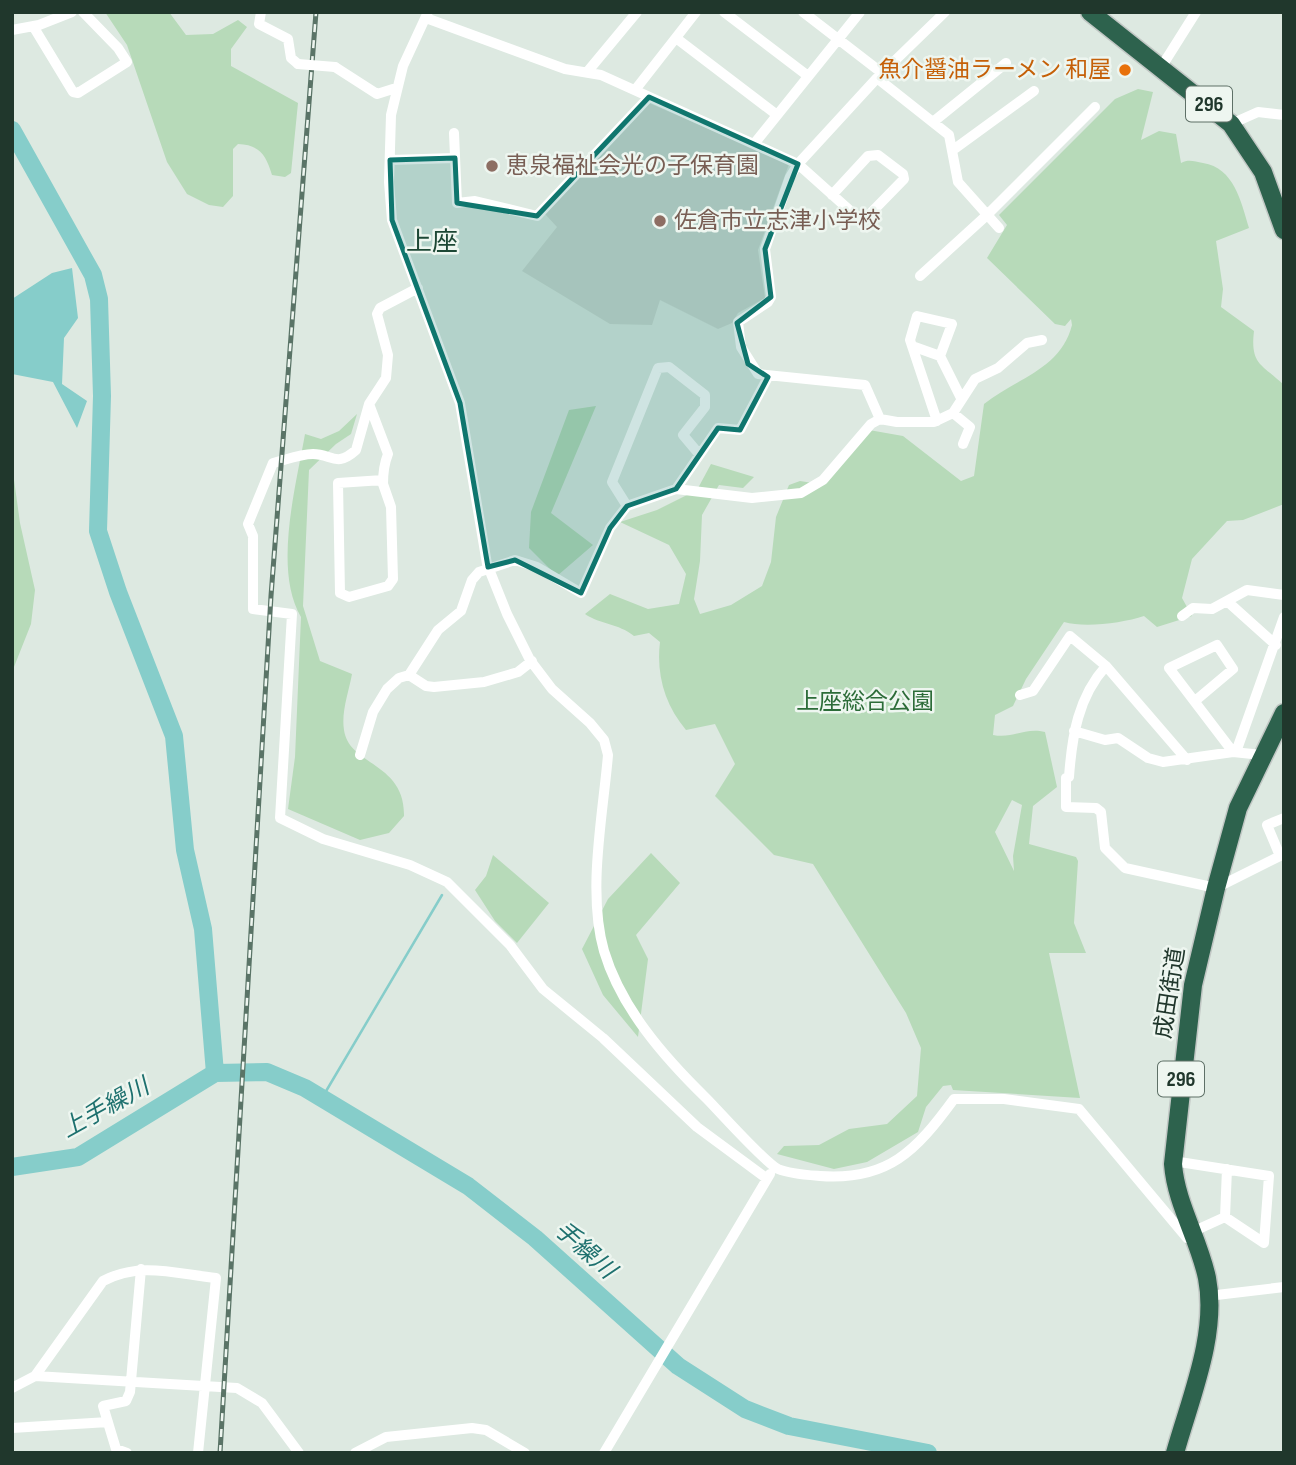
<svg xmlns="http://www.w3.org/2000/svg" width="1296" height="1465" viewBox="0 0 1296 1465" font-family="'Sofia Sans Condensed','Noto Sans JP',sans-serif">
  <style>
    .built { fill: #ccd8d0 }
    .green { fill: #b7dab9; fill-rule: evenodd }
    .water { fill: #86cdca }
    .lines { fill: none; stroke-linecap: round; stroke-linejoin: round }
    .stream { stroke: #86cdca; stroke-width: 2.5 }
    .river { stroke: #86cdca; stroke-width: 18 }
    .highway-casing { stroke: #c1c7c4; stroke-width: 21 }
    .street { stroke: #fff; stroke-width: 10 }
    .highway { stroke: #2d624d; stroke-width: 18 }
    .rail-casing { stroke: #5a7467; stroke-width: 5 }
    .rail { stroke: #eef6f0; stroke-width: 2.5; stroke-dasharray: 8; stroke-linecap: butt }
    .street-bridge { stroke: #fff; stroke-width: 10 }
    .marked { fill: #0f766e; fill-opacity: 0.2; stroke: #0f766e; stroke-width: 5; stroke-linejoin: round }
    .food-dot { fill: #e8710a; stroke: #eef6f0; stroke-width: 2.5 }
    .education-dot { fill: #8d6e63; stroke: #eef6f0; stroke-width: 2.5 }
    .labels { text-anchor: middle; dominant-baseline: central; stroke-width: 5; stroke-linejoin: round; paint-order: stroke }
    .shield { fill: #eef6f0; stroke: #5e7067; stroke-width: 2 }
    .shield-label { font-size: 21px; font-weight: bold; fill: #20372c }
    .food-label { font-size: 23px; fill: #c56008; stroke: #eef6f0; text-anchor: end }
    .education-label { font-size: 23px; fill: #785e54; stroke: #eef6f0; text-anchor: start }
    .park-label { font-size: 23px; fill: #2c6c38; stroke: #eef6f0 }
    .street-label { font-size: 23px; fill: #20372c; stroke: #eef6f0 }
    .water-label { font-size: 24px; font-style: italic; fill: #1d706e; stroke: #eef6f0 }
    .quarter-label { font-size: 26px; fill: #1d4835; stroke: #eef6f0 }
  </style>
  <rect width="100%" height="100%" fill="#dde9e1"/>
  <path class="built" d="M 649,103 L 789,164 L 758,250 L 765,298 L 738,313 L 732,323 L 718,329 L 660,300 L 652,325 L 610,324 L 522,271 L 557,227 L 545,214 Z"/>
  <path class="green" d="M 105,12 L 169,12 L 186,35 L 213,34 L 238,20 L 247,27 L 231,49 L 231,66 L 298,103 L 291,173 L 285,177 L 272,175 C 266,155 260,145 238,144 L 233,149 L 233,196 L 223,207 L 209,205 L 187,194 L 167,162 L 127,45 Z
    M 1138,89 L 1153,92 L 1141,140 L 1159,131 L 1176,134 L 1181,163 C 1188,159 1194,161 1203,163 C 1234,168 1241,201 1249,228 L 1216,241 L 1223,289 L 1221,307 L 1254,331 C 1250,365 1262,364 1284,385 L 1284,504 L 1243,520 L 1227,521 L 1192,559 L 1182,598 L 1192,616 L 1157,627 L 1144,616 C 1123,623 1085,628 1064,622 L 1026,679 L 1013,706 L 995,715 L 993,735 C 1013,739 1025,727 1045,732 L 1057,787 L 1033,806 L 1029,844 L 1076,857 L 1078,861 L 1074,923 L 1086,953 L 1049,953 L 1080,1098 L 953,1090 L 951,1085 L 943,1086 L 926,1107 L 918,1132 L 867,1162 L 834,1169 L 777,1154 L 784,1146 L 819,1145 L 849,1129 L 887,1124 L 917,1096 L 921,1048 L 906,1013 L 813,864 L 774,855 L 715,796 L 735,764 L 715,724 L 686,730 C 665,705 656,675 660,642 L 649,633 L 634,636 C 618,623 601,625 585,614 L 610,594 L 648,609 L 679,604 L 686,574 L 669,545 L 620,522 L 657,510 L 697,490 L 711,464 L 754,477 L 743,488 L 719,485 L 702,515 L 700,561 L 694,599 L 700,614 L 731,605 L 762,586 L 771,562 L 776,517 L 789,485 L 800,481 L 819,484 L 869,430 L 903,436 L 961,481 L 974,476 L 984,404 C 1017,378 1061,369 1072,325 L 1071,319 L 1065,326 L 1055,324 L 987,258 L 1007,225 L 999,215 L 1115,99 ZM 1012,800 L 1022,805 L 1013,856 L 1014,871 L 995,832 Z
    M 596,406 L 551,513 L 593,545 L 557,576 L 529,548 L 531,512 L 569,410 Z
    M 357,414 L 351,434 L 336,444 L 309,470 L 303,606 L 320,661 L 352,674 C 349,691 341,712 344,730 C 349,766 405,762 404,816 L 389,833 L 360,840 L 288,809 L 295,757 L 301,617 C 273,570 296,486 305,434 L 321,439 L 339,431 Z
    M 12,465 L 20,523 L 35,590 L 31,624 L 12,672 Z
    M 651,853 L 680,883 L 636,935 L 648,959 L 638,1037 L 603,995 L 582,949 L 608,899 Z
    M 493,855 L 549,903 L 517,943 L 495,921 L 475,890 L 486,876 Z"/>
  <path class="water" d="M 72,268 L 78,318 L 64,338 L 62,384 L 87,401 L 77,428 L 53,382 L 12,374 L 12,299 L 52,273 Z"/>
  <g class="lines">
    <path class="stream" d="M 322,1098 L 442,895"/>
    <path class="river" d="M 12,130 L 93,275 L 99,299 L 102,396 L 98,531 L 118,592 L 174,736 L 185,850 L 203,929 L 215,1073
      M 215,1073 L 267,1072 L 305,1088 L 468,1186 L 535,1238 L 678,1366 L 745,1409 L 789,1426 L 928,1453
      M 12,1167 L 78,1157 L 215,1073"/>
    <g class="highway-casing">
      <path id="highway" d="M 1090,12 L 1231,124 L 1263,172 L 1284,230
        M 1175,1453 C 1190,1399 1218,1334 1207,1278 C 1199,1239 1176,1204 1173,1164 L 1193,985 L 1216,888 L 1238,808 L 1284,713"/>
    </g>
    <path class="street" d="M 261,12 L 259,24 L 288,39 L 291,58 L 298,64
      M 428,12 L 403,66 L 391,115 L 389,182 L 392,220 L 460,403 L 487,564 L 507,614 L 530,660 L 552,689 L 590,723 L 604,740 L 608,755 C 603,815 587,892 604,951 C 621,1008 664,1057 706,1098 C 719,1111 765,1163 778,1169 C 790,1174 807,1175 820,1176 C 888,1181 916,1151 954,1099 L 1004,1099 L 1079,1109 L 1187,1238 L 1193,1236
      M 724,12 L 808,76
      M 803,12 L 882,73
      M 426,18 L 565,69 L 601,75 L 798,164 L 856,216 L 865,219 L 904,179 L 903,174 L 878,155 L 868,156 L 832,195
      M 33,26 L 73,92 L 78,93 L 127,62 L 118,48 L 83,12
      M 12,30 L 39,25 L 72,12
      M 676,38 L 777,115
      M 1162,66 L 1196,12
      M 335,67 L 377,94 L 396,88
      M 588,71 L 637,12
      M 877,78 L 949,135 L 958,182 L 999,228
      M 635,90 L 696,12
      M 933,122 L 1006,63
      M 1231,124 L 1258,112 L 1284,115
      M 454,133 L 457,203 L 475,201 L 537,216 L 649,97
      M 754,144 L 860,12
      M 953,150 L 1034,91
      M 390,160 L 455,158
      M 920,276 L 987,215 L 1095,107
      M 418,288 L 380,308 L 377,314 L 388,355 L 386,378 L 369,404 L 356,450 C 336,468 332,454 313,454 C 300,454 285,460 273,463 L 248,524 L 253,536 L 253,609 L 292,614 L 280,818 L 323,839 L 410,865 L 447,882 L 510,945 L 543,989 L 603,1038 L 697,1127 L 766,1178
      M 912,346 L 940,356 L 952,324 L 917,316 L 910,340 L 937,421
      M 940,356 L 961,398
      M 369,404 L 388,454 C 384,464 383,473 383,484 L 391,507 L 393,579 L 388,586 L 349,597 L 340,593 L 338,483 L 383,480
      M 953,413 L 970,427 L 963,444
      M 880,419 L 865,385 L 758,374 L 741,347 L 738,322 L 768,302 L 771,297 L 765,249 L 790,177 L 798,164 L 877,78 L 945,12
      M 676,489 L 718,428 L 740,430 L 768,377
      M 627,506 L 612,482 L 658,368 L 669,367 L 705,395 L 705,407 L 683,435 L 699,454
      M 1228,602 L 1276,645
      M 1182,616 L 1193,608 L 1212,609 L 1247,590 L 1284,595
      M 1106,666 C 1078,697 1072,736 1069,777 L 1066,778 L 1066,807 L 1096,808 L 1101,812 L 1105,848 L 1125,868 L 1216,888 L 1284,854
      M 409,675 L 426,686 L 434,687 L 484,682 L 518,672 L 532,661
      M 1020,695 L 1033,691 L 1070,636 L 1106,666 L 1187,760
      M 1195,701 L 1233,669 L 1217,645 L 1169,668 L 1233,752
      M 1074,731 L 1105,740 L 1118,738 L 1148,758 L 1163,762 L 1233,752 L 1262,755
      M 1236,752 L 1284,617
      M 360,755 L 373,712 L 387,689 L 399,678 L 409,675 L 438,630 L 461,611 L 472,580 L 479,572 L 515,560 L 537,567 L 581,593 L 610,528 L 627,506 L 676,489 L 752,498 L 801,493 L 823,480 L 871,424 L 880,419 L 897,422 L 934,422 L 953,413 L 975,379 L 998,368 L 1027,343 L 1042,340
      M 1280,856 L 1267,825 L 1284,818
      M 1173,1161 L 1269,1176 L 1264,1243 L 1225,1217 L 1227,1169
      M 1192,1232 L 1225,1217
      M 1208,1296 L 1284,1287
      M 35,1376 L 237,1388 L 262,1403 L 299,1453
      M 12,1388 L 35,1376 L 103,1281 C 140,1261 177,1274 216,1278 L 198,1453
      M 12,1428 L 108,1422
      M 127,1453 L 116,1449 L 103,1406 L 126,1401 L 130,1392 L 141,1269
      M 355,1453 L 386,1437 L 472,1428 L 486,1430 L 525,1453
      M 604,1453 L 770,1174"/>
    <use href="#highway" class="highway"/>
    <g class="rail-casing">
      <path id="rail" d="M 220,1453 L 271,596 L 316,12"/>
    </g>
    <use href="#rail" class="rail"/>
    <path class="street-bridge" d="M 298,64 L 335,67"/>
  </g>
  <path class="marked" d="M 649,97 L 798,164 L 765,249 L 771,297 L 737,323 L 748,364 L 768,377 L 740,430 L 718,428 L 676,489 L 627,506 L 610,528 L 581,593 L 515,560 L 488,567 L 460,403 L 392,220 L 390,160 L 455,158 L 457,203 L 537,216 Z"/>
  <circle class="food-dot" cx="1125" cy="70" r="7"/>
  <g class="education-dot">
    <circle cx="492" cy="166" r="7"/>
    <circle cx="660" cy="221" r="7"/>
  </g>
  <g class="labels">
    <g class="shield">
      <rect x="1186" y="86.5" width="46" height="35" rx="5"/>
      <rect x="1158" y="1061.5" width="46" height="35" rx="5"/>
    </g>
    <g class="shield-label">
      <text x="1209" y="104">296</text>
      <text x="1181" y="1079">296</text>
    </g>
    <g class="food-label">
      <text x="1111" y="70">魚介醤油ラーメン 和屋</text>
    </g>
    <g class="education-label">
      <text x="506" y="166">恵泉福祉会光の子保育園</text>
      <text x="674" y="221">佐倉市立志津小学校</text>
    </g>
    <g class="park-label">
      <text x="865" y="702">上座総合公園</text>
    </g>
    <g class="street-label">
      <text transform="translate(1170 993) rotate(-81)">成田街道</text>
    </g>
    <g class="water-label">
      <text transform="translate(105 1108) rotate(-29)">上手繰川</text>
      <text transform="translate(585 1250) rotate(42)">手繰川</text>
    </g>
    <g class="quarter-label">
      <text x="432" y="242">上座</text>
    </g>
  </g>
  <rect width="1296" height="1465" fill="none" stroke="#20372c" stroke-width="28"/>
</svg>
